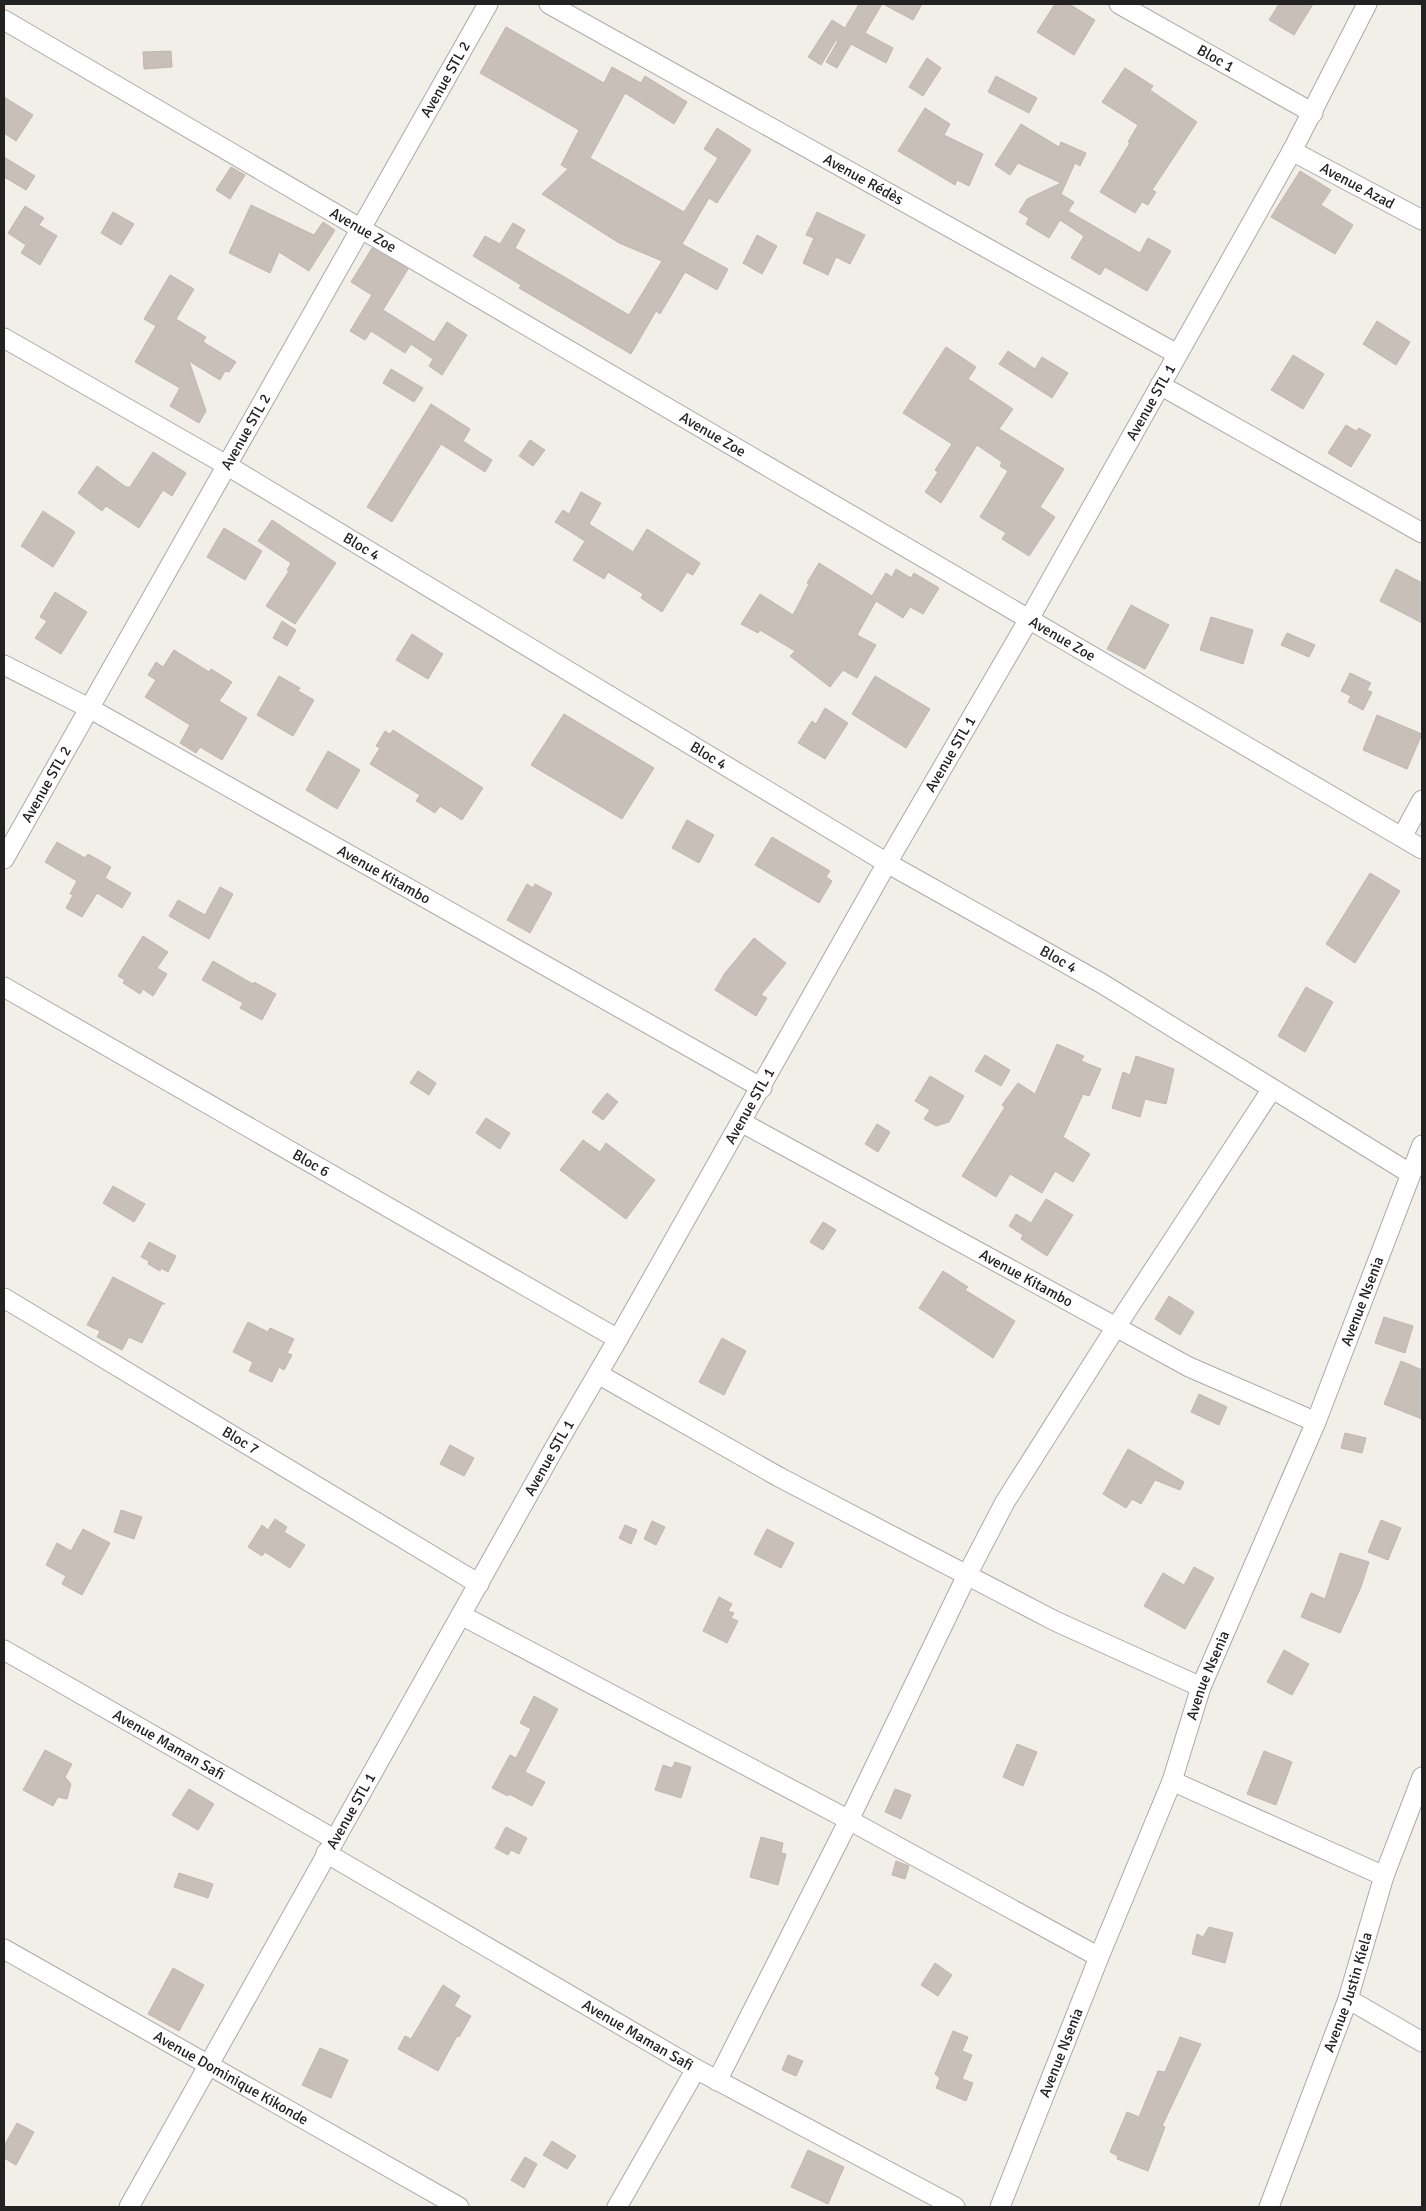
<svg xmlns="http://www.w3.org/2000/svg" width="1426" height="2211" viewBox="0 0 1426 2211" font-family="Signika,sans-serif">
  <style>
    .building { fill: #c7bfb8; stroke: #c4b6ab }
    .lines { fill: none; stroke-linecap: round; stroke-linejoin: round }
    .street-casing { stroke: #a9a9a9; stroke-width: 21 }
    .street { stroke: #fff; stroke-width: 19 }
    .labels { text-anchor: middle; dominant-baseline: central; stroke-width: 4; stroke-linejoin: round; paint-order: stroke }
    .street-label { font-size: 15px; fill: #222; stroke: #fff }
  </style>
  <rect width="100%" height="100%" fill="#f2efe9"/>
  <path class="building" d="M 859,4 L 882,4 L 865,33 L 893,48 L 886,63 L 851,44 L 837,68 L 826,62 L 838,41 L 836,40 L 821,65 L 808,57 L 832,20 L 845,28 Z
    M 883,4 L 922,4 L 913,20 Z
    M 1055,4 L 1069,4 L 1095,20 L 1074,55 L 1037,32 Z
    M 1279,4 L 1313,4 L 1294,35 L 1269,20 Z
    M 506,27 L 604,83 L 612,67 L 641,83 L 645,76 L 687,102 L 674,124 L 625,93 L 590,158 L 684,212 L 718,158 L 704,149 L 717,128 L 751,150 L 717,203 L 709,198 L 682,244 L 728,269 L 717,290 L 685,272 L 660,314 L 656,311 L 631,354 L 519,288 L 521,285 L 473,256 L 485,236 L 500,244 L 513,223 L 525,230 L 515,248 L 629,315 L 662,261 L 619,243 L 542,194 L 568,169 L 561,165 L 579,130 L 480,73 Z
    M 171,51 L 172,67 L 144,69 L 143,52 Z
    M 927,58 L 941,68 L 923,96 L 909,87 Z
    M 1125,68 L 1153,86 L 1150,90 L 1197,122 L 1152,190 L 1156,192 L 1148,205 L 1142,202 L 1135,213 L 1100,192 L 1130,143 L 1128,142 L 1138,125 L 1102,102 Z
    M 996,76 L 1037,98 L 1029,113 L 988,92 Z
    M 4,97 L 33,115 L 16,141 L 4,133 Z
    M 925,108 L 950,124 L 944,135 L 983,154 L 969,186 L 957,180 L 955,185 L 898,151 Z
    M 1021,124 L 1059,147 L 1061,142 L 1086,153 L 1080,166 L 1075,163 L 1061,194 L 1074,202 L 1068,211 L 1140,253 L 1148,238 L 1171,251 L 1147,291 L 1105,267 L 1100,275 L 1071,258 L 1084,236 L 1060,220 L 1049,238 L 1026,224 L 1029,218 L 1019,212 L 1027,199 L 1061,183 L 1018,163 L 1010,175 L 995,165 Z
    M 4,157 L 35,176 L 26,190 L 4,177 Z
    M 231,167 L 245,175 L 230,199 L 216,190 Z
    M 1300,171 L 1331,190 L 1321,205 L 1353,225 L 1335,254 L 1271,217 Z
    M 251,205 L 314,235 L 323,222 L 335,230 L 309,271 L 279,252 L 270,273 L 229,253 Z
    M 25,206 L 44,218 L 39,225 L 57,236 L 40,265 L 21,253 L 26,245 L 8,233 Z
    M 113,212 L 134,224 L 121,245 L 101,233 Z
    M 817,212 L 865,235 L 850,264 L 836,257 L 828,275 L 803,263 L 814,238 L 806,235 Z
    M 757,235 L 777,246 L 762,274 L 743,263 Z
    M 372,248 L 408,269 L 383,310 L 434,342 L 447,322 L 467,335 L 442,375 L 429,366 L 433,359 L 411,344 L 405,353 L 371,331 L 365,340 L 350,331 L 372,295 L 351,282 Z
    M 170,275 L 194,289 L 176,319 L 206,337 L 203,342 L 236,362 L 229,372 L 225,371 L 220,380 L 189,361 L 206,411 L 199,423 L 170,406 L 180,388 L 135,362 L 156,326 L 144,319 Z
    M 1377,321 L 1410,342 L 1396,365 L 1363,344 Z
    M 946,347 L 976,367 L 968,379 L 1013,409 L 999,429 L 1064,469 L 1040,507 L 1055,517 L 1029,556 L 1002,539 L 1006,533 L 980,517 L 1008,471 L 1000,466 L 1002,462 L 977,445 L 941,503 L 925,492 L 938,472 L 935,470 L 952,444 L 903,413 Z
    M 1008,351 L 1035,369 L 1042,357 L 1068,373 L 1052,398 L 999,364 Z
    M 1293,355 L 1324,374 L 1303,409 L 1271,390 Z
    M 391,369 L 423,388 L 414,402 L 383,383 Z
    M 431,404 L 470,429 L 463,441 L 492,460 L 485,472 L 441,444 L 392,522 L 367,507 Z
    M 1346,425 L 1356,431 L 1359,428 L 1371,435 L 1351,467 L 1328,453 Z
    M 530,440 L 545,450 L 533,466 L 519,456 Z
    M 153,452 L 186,473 L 172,496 L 163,490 L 139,528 L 106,506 L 102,511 L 78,493 L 97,466 L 126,487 L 130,487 Z
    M 581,492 L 601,503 L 589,524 L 633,552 L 647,529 L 700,563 L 693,575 L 687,572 L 662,612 L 641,598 L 643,594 L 608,572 L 604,579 L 573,560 L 585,541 L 555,522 L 563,510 L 569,514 Z
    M 43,511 L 75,532 L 53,567 L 21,546 Z
    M 272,520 L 336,563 L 295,624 L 266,606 L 289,571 L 287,570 L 291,563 L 258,541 Z
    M 224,528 L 262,551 L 245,580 L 207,557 Z
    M 819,563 L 872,596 L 886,573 L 892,577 L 896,569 L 911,578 L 914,573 L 939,588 L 923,614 L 910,607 L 903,618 L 876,601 L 857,635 L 876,645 L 857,678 L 843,670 L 830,687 L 790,656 L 795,651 L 760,630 L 758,633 L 741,624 L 760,594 L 793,615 L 809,584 L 807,583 Z
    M 1396,569 L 1422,583 L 1422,623 L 1380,601 Z
    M 55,592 L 87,612 L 61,654 L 35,638 L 47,621 L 40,617 Z
    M 1131,605 L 1169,625 L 1145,669 L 1107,649 Z
    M 1211,617 L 1253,630 L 1243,664 L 1200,650 Z
    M 282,621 L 296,630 L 287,646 L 273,638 Z
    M 1287,633 L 1315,645 L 1309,657 L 1281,645 Z
    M 412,634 L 443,654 L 428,679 L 396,660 Z
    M 174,650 L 209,672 L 211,669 L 232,682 L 219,701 L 247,718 L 222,760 L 200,747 L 196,753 L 180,743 L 190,725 L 145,697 L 156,680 L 148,675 L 156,662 L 163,667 Z
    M 1350,673 L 1371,683 L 1367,690 L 1372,692 L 1363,710 L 1348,702 L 1351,696 L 1341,691 Z
    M 279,676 L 300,688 L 298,691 L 314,700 L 293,736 L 257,715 Z
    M 875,676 L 930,709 L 906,748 L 852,714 Z
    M 825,708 L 848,723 L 825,759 L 798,743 L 812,721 L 816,724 Z
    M 564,714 L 654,768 L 622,819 L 531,765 Z
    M 1377,715 L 1422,734 L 1407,769 L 1363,750 Z
    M 393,730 L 483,788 L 462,820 L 440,806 L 435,813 L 416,801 L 420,795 L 370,764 L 380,748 L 376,746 L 385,731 L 390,734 Z
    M 328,751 L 360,770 L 337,809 L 306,790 Z
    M 687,820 L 714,835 L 699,863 L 672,848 Z
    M 772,837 L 830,871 L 826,877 L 832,881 L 819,903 L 755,865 Z
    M 57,842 L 85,858 L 88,854 L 111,867 L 105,878 L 131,893 L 122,908 L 97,893 L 82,917 L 66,908 L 73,895 L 70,894 L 77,881 L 45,862 Z
    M 1370,873 L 1400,891 L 1355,963 L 1326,944 Z
    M 527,884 L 533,888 L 535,884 L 552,893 L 530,933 L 507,920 Z
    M 220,887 L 233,894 L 209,939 L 169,916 L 178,900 L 205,915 Z
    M 143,936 L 168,952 L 157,968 L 167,974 L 153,996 L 143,989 L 140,994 L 123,983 L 125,980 L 118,976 Z
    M 754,938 L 786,963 L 761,995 L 767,998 L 756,1016 L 715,990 L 725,973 Z
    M 213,961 L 253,984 L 254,982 L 276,994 L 262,1020 L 240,1008 L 243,1003 L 202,980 Z
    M 1306,987 L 1333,1002 L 1305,1052 L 1278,1036 Z
    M 1057,1044 L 1084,1056 L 1081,1061 L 1101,1069 L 1089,1096 L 1083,1094 L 1063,1137 L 1090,1154 L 1073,1182 L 1055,1171 L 1042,1193 L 1010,1174 L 996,1197 L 962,1176 L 1005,1107 L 1002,1105 L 1018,1083 L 1035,1094 Z
    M 985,1055 L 1010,1070 L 1001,1086 L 975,1071 Z
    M 1136,1056 L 1174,1069 L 1166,1104 L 1145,1099 L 1140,1117 L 1112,1108 L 1123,1072 L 1130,1075 Z
    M 418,1071 L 436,1083 L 429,1095 L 410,1083 Z
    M 930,1076 L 964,1096 L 949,1122 L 936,1126 L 924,1119 L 930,1110 L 915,1101 Z
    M 607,1093 L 618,1102 L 603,1120 L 592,1112 Z
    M 486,1118 L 510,1133 L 500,1149 L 476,1133 Z
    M 877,1124 L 890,1132 L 878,1152 L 865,1144 Z
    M 583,1140 L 600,1152 L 606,1143 L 655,1180 L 626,1219 L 560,1170 Z
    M 113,1186 L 145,1204 L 134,1222 L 103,1203 Z
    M 1046,1199 L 1073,1215 L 1047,1256 L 1021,1239 L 1023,1235 L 1009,1226 L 1016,1214 L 1031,1223 Z
    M 823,1222 L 836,1230 L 823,1250 L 810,1242 Z
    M 149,1242 L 176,1256 L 168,1272 L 161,1268 L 160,1271 L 148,1264 L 149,1261 L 141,1257 Z
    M 943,1271 L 968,1287 L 965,1290 L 1015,1321 L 993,1358 L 919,1308 Z
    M 113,1277 L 165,1304 L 162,1304 L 142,1343 L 129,1337 L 122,1350 L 97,1337 L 100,1331 L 87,1325 Z
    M 1169,1296 L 1194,1312 L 1180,1335 L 1155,1319 Z
    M 1384,1317 L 1413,1326 L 1405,1353 L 1375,1343 Z
    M 248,1322 L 268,1332 L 270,1328 L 294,1339 L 287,1353 L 292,1355 L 284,1370 L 279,1367 L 272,1382 L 249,1371 L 253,1362 L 233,1352 Z
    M 722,1338 L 746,1351 L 724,1395 L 699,1382 Z
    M 1401,1361 L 1422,1370 L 1422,1419 L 1384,1404 Z
    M 1199,1394 L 1227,1407 L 1219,1425 L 1191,1412 Z
    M 1345,1433 L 1366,1438 L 1362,1453 L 1341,1448 Z
    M 450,1445 L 474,1458 L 464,1476 L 440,1464 Z
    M 1128,1449 L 1184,1482 L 1180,1490 L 1155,1480 L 1141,1504 L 1132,1499 L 1126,1508 L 1103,1494 Z
    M 121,1510 L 142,1517 L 134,1539 L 114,1532 Z
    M 275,1519 L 287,1527 L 284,1532 L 305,1545 L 290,1568 L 265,1552 L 262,1556 L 248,1547 L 262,1525 L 268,1530 Z
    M 1381,1520 L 1401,1528 L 1388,1560 L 1368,1552 Z
    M 652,1521 L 665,1527 L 656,1545 L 644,1539 Z
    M 625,1525 L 637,1530 L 631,1544 L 619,1538 Z
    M 83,1529 L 110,1543 L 82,1595 L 62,1584 L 66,1576 L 46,1565 L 57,1543 L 71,1551 Z
    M 767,1529 L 794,1543 L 781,1568 L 754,1554 Z
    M 1340,1553 L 1369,1562 L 1361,1587 L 1340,1633 L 1301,1617 L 1311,1593 L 1325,1599 Z
    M 1194,1567 L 1214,1578 L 1185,1629 L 1144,1606 L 1163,1573 L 1184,1585 Z
    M 719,1597 L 732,1604 L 728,1611 L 734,1613 L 731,1618 L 738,1621 L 727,1643 L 703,1631 Z
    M 1284,1650 L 1309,1664 L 1292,1695 L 1267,1682 Z
    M 534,1696 L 558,1709 L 525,1772 L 545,1782 L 532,1806 L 509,1794 L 508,1796 L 492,1788 L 510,1755 L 516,1758 L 531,1729 L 520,1723 Z
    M 1017,1744 L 1037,1752 L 1023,1786 L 1003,1777 Z
    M 45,1750 L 72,1764 L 65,1777 L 71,1784 L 67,1799 L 58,1797 L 53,1806 L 23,1790 Z
    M 1264,1751 L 1292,1762 L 1276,1805 L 1247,1794 Z
    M 675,1762 L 691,1767 L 681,1798 L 655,1790 L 663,1765 L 672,1768 Z
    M 189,1789 L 214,1804 L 198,1830 L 172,1815 Z
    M 895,1789 L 911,1795 L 901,1819 L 885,1812 Z
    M 506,1827 L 527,1838 L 519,1854 L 511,1850 L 508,1855 L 495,1848 Z
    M 761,1837 L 783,1843 L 781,1853 L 786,1854 L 778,1885 L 750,1877 Z
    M 896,1861 L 909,1866 L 905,1879 L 892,1875 Z
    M 179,1873 L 213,1884 L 208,1898 L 174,1887 Z
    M 1209,1927 L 1233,1933 L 1225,1963 L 1192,1954 L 1197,1934 L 1203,1937 Z
    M 935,1963 L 952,1975 L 938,1996 L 921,1985 Z
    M 173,1968 L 204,1985 L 179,2031 L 148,2014 Z
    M 443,1985 L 460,1996 L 454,2006 L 471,2016 L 459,2037 L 457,2036 L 438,2071 L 398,2049 L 405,2036 L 411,2039 Z
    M 953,2031 L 968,2037 L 962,2051 L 972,2055 L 962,2079 L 973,2083 L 966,2101 L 936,2088 L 940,2078 L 935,2074 Z
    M 1180,2037 L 1201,2044 L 1162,2126 L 1165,2127 L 1148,2171 L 1117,2159 L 1118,2156 L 1110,2152 L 1127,2112 L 1139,2117 L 1158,2071 L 1165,2072 Z
    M 320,2048 L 348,2060 L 331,2098 L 302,2085 Z
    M 788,2055 L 803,2061 L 796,2076 L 782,2070 Z
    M 17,2123 L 34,2132 L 16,2165 L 4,2158 L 4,2146 Z
    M 552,2141 L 576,2156 L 567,2169 L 543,2155 Z
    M 808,2150 L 844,2167 L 828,2204 L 791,2187 Z
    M 525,2157 L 537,2164 L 524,2188 L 511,2180 Z"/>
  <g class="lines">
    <g class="street-casing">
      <g id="street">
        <path id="s1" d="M 549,4 L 1177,354"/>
        <path id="s2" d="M 1119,4 L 1313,113"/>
        <path id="s3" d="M 4,20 L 1422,849"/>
        <path id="s4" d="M 1292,151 L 1422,220"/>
        <path id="s5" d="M 4,338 L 228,466 L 887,863 L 1101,983 L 1411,1174"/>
        <path d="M 1160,385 L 1422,533"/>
        <path id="s6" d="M 4,665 L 89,708 L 762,1088"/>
        <path d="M 1402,837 L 1422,800"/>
        <path id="s7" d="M 4,859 L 488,4"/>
        <path id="s8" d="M 4,987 L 618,1339"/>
        <path id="s9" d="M 741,1122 L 1189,1367 L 1316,1422"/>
        <path id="s10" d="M 4,1298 L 479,1584"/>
        <path d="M 598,1374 L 779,1477 L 1055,1621 L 1201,1687"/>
        <path d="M 461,1615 L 849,1820 L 1099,1957"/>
        <path id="s11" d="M 4,1650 L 334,1839"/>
        <path d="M 1172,1781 L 1384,1876"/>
        <path id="s12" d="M 326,1853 L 696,2069 L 955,2207"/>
        <path id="s13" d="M 4,1949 L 459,2207"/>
        <path d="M 1348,1999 L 1422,2042"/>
        <path d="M 717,2081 L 849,1820 L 967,1575 L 1005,1502 L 1116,1327 L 1272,1089"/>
        <path id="s14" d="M 129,2207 L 555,1447 L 618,1339 L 887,863 L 1029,619 L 1292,151 L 1367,4"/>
        <path d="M 617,2207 L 696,2069"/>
        <path id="s15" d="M 1000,2207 L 1099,1957 L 1172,1781 L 1201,1687 L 1316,1422 L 1422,1145"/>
        <path id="s16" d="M 1269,2207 L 1348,1999 L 1384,1876 L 1422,1777"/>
      </g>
    </g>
    <use href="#street" class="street"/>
  </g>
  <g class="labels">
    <g class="street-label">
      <text stroke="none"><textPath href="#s2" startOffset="111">Bloc 1</textPath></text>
      <text stroke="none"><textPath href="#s7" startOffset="896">Avenue STL 2</textPath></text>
      <text stroke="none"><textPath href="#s1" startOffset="360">Avenue Rédès</textPath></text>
      <text stroke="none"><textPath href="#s4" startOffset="74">Avenue Azad</textPath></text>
      <text stroke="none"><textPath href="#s3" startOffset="416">Avenue Zoe</textPath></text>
      <text stroke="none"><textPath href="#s14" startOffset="2074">Avenue STL 1</textPath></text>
      <text stroke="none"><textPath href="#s7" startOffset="491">Avenue STL 2</textPath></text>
      <text stroke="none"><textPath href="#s3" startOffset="821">Avenue Zoe</textPath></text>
      <text stroke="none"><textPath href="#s5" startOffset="414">Bloc 4</textPath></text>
      <text stroke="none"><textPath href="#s3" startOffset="1226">Avenue Zoe</textPath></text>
      <text stroke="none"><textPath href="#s5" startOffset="819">Bloc 4</textPath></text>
      <text stroke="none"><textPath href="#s14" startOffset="1669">Avenue STL 1</textPath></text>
      <text stroke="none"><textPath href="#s7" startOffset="86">Avenue STL 2</textPath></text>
      <text stroke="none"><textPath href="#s6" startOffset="434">Avenue Kitambo</textPath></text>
      <text stroke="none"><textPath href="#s5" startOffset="1224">Bloc 4</textPath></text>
      <text stroke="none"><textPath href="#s14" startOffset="1264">Avenue STL 1</textPath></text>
      <text stroke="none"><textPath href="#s8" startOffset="354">Bloc 6</textPath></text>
      <text stroke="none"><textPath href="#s9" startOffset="325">Avenue Kitambo</textPath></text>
      <text stroke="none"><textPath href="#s15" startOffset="976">Avenue Nsenia</textPath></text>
      <text stroke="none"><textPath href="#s10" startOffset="276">Bloc 7</textPath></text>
      <text stroke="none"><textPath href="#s14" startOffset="859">Avenue STL 1</textPath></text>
      <text stroke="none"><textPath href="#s15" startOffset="571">Avenue Nsenia</textPath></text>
      <text stroke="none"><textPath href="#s11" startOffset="190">Avenue Maman Safi</textPath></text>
      <text stroke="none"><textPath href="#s14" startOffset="454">Avenue STL 1</textPath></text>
      <text stroke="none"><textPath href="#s16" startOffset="229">Avenue Justin Kiela</textPath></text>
      <text stroke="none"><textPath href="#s12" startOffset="361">Avenue Maman Safi</textPath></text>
      <text stroke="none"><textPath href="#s15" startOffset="166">Avenue Nsenia</textPath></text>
      <text stroke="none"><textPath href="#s13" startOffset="261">Avenue Dominique Kikonde</textPath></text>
    </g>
  </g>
  <rect width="1426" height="2211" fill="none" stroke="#222222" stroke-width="10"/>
</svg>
